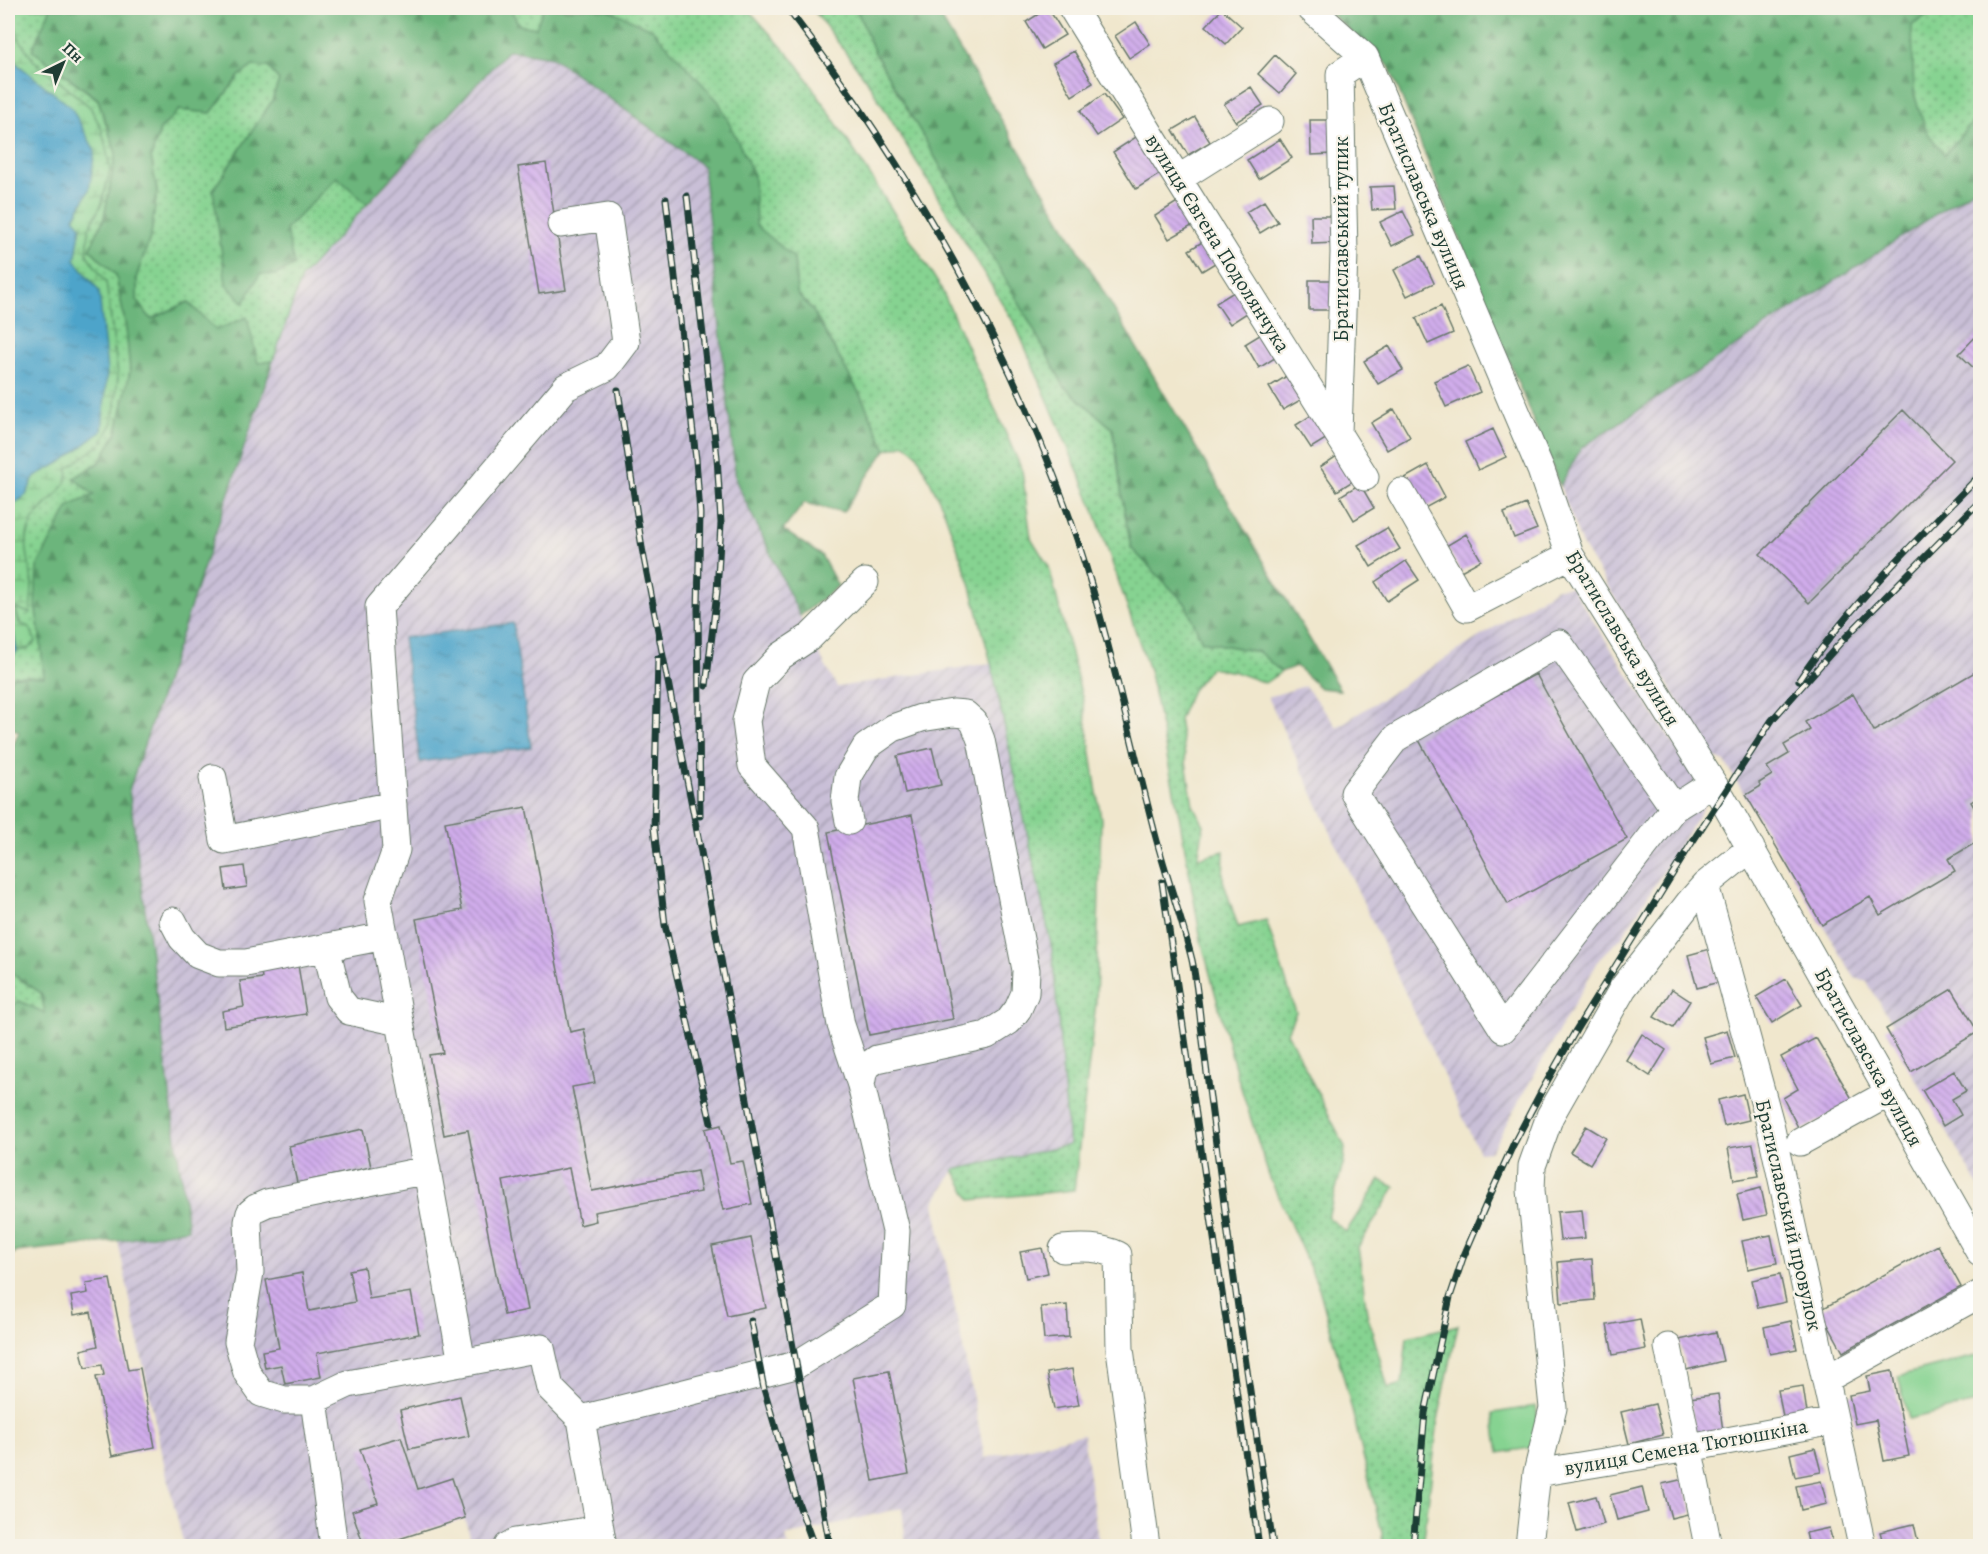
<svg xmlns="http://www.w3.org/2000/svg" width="1988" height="1554" viewBox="0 0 1988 1554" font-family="Alegreya,serif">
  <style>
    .industrial { fill: url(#industrial-furrows) }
    .grass { fill: url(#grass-dots); stroke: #528862; stroke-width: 1.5 }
    .forest { fill: url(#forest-firs); stroke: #467958; stroke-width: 1.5 }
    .wetland { fill: url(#wetland-marsh); stroke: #528862; stroke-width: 1.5 }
    .park { fill: #86d391; stroke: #528862; stroke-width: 1.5 }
    .water { fill: url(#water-ripples); stroke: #36707f; stroke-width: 1.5 }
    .building { fill: url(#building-back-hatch) }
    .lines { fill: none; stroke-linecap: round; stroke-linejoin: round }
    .minor-casing { stroke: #68786a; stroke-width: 29 }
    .minor { stroke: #fff; stroke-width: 27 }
    .rail-casing { stroke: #1f3d34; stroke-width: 7 }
    .rail { stroke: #f7f3e8; stroke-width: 4.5; stroke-dasharray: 14; stroke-linecap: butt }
    .labels { text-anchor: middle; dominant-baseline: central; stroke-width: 4.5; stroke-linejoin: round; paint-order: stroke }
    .street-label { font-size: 21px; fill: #1f3d34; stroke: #f7f3e8 }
  </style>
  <defs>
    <pattern id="industrial-furrows" width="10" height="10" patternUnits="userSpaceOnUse" patternTransform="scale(1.5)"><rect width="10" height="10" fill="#c9bfd7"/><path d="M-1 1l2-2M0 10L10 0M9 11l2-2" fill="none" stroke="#a39caf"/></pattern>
    <pattern id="grass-dots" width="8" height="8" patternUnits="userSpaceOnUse" patternTransform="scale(1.5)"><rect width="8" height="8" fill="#86d391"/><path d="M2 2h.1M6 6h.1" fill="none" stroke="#6dac77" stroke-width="1.8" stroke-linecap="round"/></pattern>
    <pattern id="forest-firs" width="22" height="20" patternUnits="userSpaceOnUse" patternTransform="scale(1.5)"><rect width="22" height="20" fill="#6cb57b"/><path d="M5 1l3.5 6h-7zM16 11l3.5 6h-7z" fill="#589466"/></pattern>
    <pattern id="wetland-marsh" width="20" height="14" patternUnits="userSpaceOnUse" patternTransform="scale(1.5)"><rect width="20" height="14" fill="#86d391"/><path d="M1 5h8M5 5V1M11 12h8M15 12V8" fill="none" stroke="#6dac77"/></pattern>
    <pattern id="water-ripples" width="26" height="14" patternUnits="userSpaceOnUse" patternTransform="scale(1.5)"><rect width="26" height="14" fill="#4ea4ca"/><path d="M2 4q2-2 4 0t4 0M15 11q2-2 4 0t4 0" fill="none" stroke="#4087a5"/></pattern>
    <pattern id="building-back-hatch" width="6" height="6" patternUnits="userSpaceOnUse" patternTransform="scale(1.5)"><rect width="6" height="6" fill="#d1adec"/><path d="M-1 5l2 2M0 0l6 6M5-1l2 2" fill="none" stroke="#a98ec0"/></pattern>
  </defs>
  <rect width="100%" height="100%" fill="#f7f3e8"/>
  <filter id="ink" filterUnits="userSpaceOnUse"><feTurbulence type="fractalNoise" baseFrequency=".0167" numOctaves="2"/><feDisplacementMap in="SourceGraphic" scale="12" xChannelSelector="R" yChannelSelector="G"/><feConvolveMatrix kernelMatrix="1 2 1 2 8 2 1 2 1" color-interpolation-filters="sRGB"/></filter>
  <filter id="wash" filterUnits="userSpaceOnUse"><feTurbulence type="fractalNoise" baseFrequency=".008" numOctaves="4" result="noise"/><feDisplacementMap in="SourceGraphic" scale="24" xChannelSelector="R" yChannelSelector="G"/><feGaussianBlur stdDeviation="1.35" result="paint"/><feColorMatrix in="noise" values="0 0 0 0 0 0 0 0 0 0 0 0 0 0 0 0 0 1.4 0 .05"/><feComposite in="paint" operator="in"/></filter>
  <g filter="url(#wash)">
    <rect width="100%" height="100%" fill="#f0e7cd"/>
    <path class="industrial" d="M 508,50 L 552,57 L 703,166 L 736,481 L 810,637 L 837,687 L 991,663 L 1052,949 L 1069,1145 L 954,1170 L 934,1203 L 985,1458 L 1083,1434 L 1099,1546 L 906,1546 L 902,1508 L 786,1536 L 788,1546 L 459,1546 L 470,1535 L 464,1518 L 377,1546 L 184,1546 L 161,1451 L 118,1241 L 188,1229 L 129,790 L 301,278 Z
      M 1980,185 L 1980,1188 L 1886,1029 L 1893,1024 L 1867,982 L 1855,978 L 1725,762 L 1713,757 L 1582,545 L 1560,486 L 1581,448 Z
      M 1571,587 L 1695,777 L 1706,803 L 1622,937 L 1600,958 L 1491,1151 L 1479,1152 L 1268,697 L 1305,686 L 1337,727 L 1557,588 Z"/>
    <path class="grass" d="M 8,8 L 51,8 L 32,50 L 98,100 L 116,153 L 104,218 L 90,249 L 116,275 L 126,328 L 130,371 L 117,432 L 100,462 L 75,478 L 94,495 L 35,605 L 40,635 L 44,677 L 14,676 L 8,682 L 8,663 L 17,651 L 28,649 L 15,607 L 29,613 L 32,584 L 25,545 L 32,520 L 60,490 L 67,468 L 101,444 L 113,422 L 118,376 L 106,282 L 87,255 L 89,228 L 102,203 L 110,169 L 106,148 L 101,128 L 90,107 L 33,60 L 20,40 Z
      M 510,8 L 543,8 L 536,28 L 519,25 Z
      M 605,8 L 747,8 L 798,65 L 870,175 L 941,288 L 1022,470 L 1031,538 L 1049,567 L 1083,701 L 1101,819 L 1096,1003 L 1074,1190 L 971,1200 L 954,1170 L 1069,1145 L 1052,949 L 991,663 L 970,583 L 943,508 L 917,454 L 905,444 L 886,450 L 863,400 L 813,311 L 797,293 L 794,258 L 755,225 L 754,175 L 652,29 Z
      M 812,8 L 856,8 L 875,53 L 1022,308 L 1064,386 L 1113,429 L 1122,497 L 1131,548 L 1185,603 L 1202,641 L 1259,652 L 1281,672 L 1265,683 L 1235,672 L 1210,668 L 1192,690 L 1179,719 L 1193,805 L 1204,825 L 1198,858 L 1224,851 L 1223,880 L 1238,927 L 1266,920 L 1296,1012 L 1287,1032 L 1345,1147 L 1344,1161 L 1328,1217 L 1346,1232 L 1380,1180 L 1395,1187 L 1358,1247 L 1367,1313 L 1388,1388 L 1402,1384 L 1407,1337 L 1458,1325 L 1438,1420 L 1423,1546 L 1383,1546 L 1382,1533 L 1346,1386 L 1319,1288 L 1269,1176 L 1237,1075 L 1201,940 L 1179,815 L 1150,673 L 1092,504 L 1016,326 L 868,82 Z
      M 1940,8 L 1980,8 L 1978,25 L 1980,29 L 1980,119 L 1967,128 L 1945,155 C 1939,148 1932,141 1927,133 C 1911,105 1911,57 1912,25 Z
      M 253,66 L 268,67 L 279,80 L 272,101 L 214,190 L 260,274 L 276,275 L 286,229 L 337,177 L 367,204 L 301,278 L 273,361 L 258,364 L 216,330 L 188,302 L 151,320 L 137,300 L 137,275 L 151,235 L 157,191 L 151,157 L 160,130 L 179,110 L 211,113 L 239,76 Z
      M 12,974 L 41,993 L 46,1014 L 20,1001 L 8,1008 L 8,976 Z"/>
    <path class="forest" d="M 51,8 L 510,8 L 519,25 L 536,28 L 543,8 L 605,8 L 652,29 L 719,102 L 754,175 L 756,225 L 794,258 L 797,293 L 813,311 L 863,400 L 886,450 L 843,512 L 804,503 L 783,530 L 821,555 L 838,586 L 800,616 L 736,481 L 703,166 L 552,57 L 508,50 L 367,204 L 337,177 L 286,229 L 294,265 L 276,275 L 260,274 L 244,303 L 226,284 L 213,190 L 272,101 L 279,80 L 268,67 L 253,66 L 239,76 L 211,113 L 179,110 L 160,130 L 151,157 L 157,191 L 151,235 L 137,275 L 137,300 L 151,319 L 188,302 L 216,330 L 247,317 L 258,363 L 273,361 L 129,790 L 188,1229 L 118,1241 L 16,1252 L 8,1257 L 8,1008 L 19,1001 L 45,1013 L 41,993 L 13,974 L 8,976 L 8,746 L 13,746 L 19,732 L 8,726 L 8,682 L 14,676 L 44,677 L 40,635 L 35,605 L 37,567 L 69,506 L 94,495 L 74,478 L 100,462 L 117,432 L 130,371 L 126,328 L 116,275 L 90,249 L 104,218 L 116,153 L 98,99 L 32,50 Z
      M 856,8 L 935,8 L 1340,690 L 1320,688 L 1296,666 L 1281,672 L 1259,652 L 1202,641 L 1185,603 L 1131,548 L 1122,497 L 1113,429 L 1064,386 L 1022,308 L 875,53 Z
      M 1325,8 L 1940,8 L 1912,25 L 1914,94 L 1927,132 L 1945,155 L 1967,128 L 1980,119 L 1980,185 L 1581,448 L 1560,486 L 1389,66 Z"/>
    <path class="wetland" d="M 8,11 L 20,40 L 33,60 L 90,107 L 101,128 L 106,148 L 110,169 L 102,203 L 89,228 L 87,255 L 106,282 L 118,376 L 113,422 L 101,444 L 68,468 C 70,492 42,502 32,521 C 20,544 31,561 32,585 C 32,594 31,604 30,613 L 15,608 L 19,623 L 29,627 L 36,641 L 28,649 L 17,651 L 8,606 L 8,509 L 26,495 L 35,476 L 63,461 L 99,291 L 75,260 L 81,226 L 74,219 L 89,190 L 40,83 L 16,63 L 8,37 Z"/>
    <path class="park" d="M 1980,1355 L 1980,1402 L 1909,1419 L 1898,1376 Z
      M 1536,1406 L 1542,1446 L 1499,1453 L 1493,1413 Z"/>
    <path class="water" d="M 8,37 L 16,63 L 71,107 L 95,151 L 89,190 L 74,218 L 81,226 L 75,260 L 99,291 L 107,371 L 102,431 L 63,461 L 35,476 L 26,495 L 8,509 Z
      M 8,606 L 17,651 L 8,663 Z
      M 513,623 L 531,747 L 420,762 L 403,638 Z"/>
    <g id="blocks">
      <path class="building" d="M 1048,8 L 1065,35 L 1042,49 L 1026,22 Z
        M 1222,9 L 1242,27 L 1226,44 L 1206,26 Z
        M 1136,22 L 1150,44 L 1129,58 L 1115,36 Z
        M 1074,51 L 1093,83 L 1072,96 L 1053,63 Z
        M 1275,55 L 1296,74 L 1280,93 L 1258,74 Z
        M 1251,87 L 1263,105 L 1236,122 L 1224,104 Z
        M 1104,94 L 1122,119 L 1097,136 L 1080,111 Z
        M 1195,117 L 1210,142 L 1188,155 L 1173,130 Z
        M 1310,120 L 1333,120 L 1334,154 L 1311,155 Z
        M 1139,135 L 1163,172 L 1136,189 L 1113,152 Z
        M 1280,139 L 1292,158 L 1259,179 L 1247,160 Z
        M 546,163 L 566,290 L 539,294 L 518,167 Z
        M 1394,186 L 1396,209 L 1372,210 L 1370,187 Z
        M 1182,199 L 1197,223 L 1169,239 L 1155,216 Z
        M 1264,201 L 1278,222 L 1260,233 L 1246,212 Z
        M 1403,211 L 1415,235 L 1392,246 L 1380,222 Z
        M 1311,216 L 1335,216 L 1336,243 L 1312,244 Z
        M 1207,239 L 1220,260 L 1202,271 L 1189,250 Z
        M 1421,256 L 1434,283 L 1407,296 L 1394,270 Z
        M 1309,280 L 1333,280 L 1333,310 L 1309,310 Z
        M 1237,290 L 1250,311 L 1230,324 L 1216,303 Z
        M 1441,306 L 1453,333 L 1428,344 L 1416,318 Z
        M 1980,332 L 1980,374 L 1959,354 Z
        M 1263,333 L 1278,356 L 1259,368 L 1245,344 Z
        M 1389,346 L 1403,370 L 1378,384 L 1364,361 Z
        M 1468,366 L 1480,392 L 1446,407 L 1434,381 Z
        M 1290,374 L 1304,398 L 1283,410 L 1269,387 Z
        M 1394,409 L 1410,437 L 1387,450 L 1371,423 Z
        M 1903,410 L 1952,460 L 1809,603 L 1760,554 Z
        M 1315,413 L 1329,437 L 1311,448 L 1296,425 Z
        M 1493,429 L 1506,457 L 1478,470 L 1465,442 Z
        M 1340,454 L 1356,479 L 1337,491 L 1320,467 Z
        M 1428,465 L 1445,497 L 1423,509 L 1405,478 Z
        M 1360,484 L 1374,508 L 1354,520 L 1340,496 Z
        M 1526,504 L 1537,529 L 1514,538 L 1504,513 Z
        M 1387,528 L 1400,549 L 1371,567 L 1358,545 Z
        M 1466,534 L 1481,560 L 1461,571 L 1446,546 Z
        M 1406,561 L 1419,580 L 1387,601 L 1375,582 Z
        M 1980,669 L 1980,796 L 1971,802 L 1980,817 L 1980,840 L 1948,859 L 1955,871 L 1880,915 L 1870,897 L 1822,925 L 1746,795 L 1761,786 L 1759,783 L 1772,775 L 1767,767 L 1789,754 L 1784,745 L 1810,730 L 1805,722 L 1853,694 L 1874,731 Z
        M 1536,674 L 1627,839 L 1508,904 L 1418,738 Z
        M 932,748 L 941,785 L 905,793 L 897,756 Z
        M 526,807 L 570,1032 L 584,1029 L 595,1083 L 572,1087 L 592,1191 L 697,1171 L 701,1192 L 594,1212 L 596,1221 L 580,1225 L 569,1168 L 503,1181 L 528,1310 L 504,1315 L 468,1130 L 444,1135 L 429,1055 L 443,1053 L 416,919 L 462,910 L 445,822 Z
        M 912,815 L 953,1019 L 869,1035 L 828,832 Z
        M 244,866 L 247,887 L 226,890 L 223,869 Z
        M 1710,949 L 1719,982 L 1697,988 L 1688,955 Z
        M 297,959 L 306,1014 L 224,1027 L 222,1011 L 244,1007 L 240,981 L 262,978 L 260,965 Z
        M 1786,979 L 1802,1005 L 1772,1023 L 1756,997 Z
        M 1672,989 L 1690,1001 L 1673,1028 L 1654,1017 Z
        M 1952,989 L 1978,1032 L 1911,1072 L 1886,1029 Z
        M 1727,1030 L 1735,1058 L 1711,1064 L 1703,1037 Z
        M 1642,1034 L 1666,1050 L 1650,1076 L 1626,1060 Z
        M 1816,1038 L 1854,1102 L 1800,1131 L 1783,1098 L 1798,1089 L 1781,1057 Z
        M 1954,1071 L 1966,1091 L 1952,1099 L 1961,1115 L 1943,1126 L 1922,1090 Z
        M 1743,1094 L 1749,1120 L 1724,1126 L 1718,1100 Z
        M 721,1125 L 730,1163 L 743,1161 L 752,1204 L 723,1210 L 705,1129 Z
        M 1586,1126 L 1606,1138 L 1590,1164 L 1570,1152 Z
        M 363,1129 L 371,1167 L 297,1183 L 289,1146 Z
        M 1753,1144 L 1759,1176 L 1734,1180 L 1728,1148 Z
        M 1761,1188 L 1767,1215 L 1743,1220 L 1737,1194 Z
        M 1582,1210 L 1585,1238 L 1560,1240 L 1557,1212 Z
        M 1771,1235 L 1777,1263 L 1748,1269 L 1742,1241 Z
        M 751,1238 L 766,1308 L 727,1316 L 712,1246 Z
        M 1938,1245 L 1961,1287 L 1843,1352 L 1820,1310 Z
        M 1042,1248 L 1048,1273 L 1026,1278 L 1020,1252 Z
        M 1592,1259 L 1595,1300 L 1561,1303 L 1558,1262 Z
        M 364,1267 L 369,1299 L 411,1292 L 419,1334 L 317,1353 L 321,1377 L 285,1384 L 281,1365 L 265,1368 L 262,1351 L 279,1348 L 266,1280 L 302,1273 L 309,1311 L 355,1302 L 349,1270 Z
        M 1780,1274 L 1786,1302 L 1758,1308 L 1752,1280 Z
        M 110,1279 L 128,1370 L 140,1368 L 155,1447 L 112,1456 L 96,1377 L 104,1375 L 102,1365 L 85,1368 L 81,1350 L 98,1346 L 91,1312 L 74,1315 L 71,1296 L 88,1293 L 86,1283 Z
        M 1067,1305 L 1069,1337 L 1044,1339 L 1041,1307 Z
        M 1640,1319 L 1646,1349 L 1613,1355 L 1607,1325 Z
        M 1791,1321 L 1797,1349 L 1770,1354 L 1764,1327 Z
        M 1716,1332 L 1723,1361 L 1686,1370 L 1679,1340 Z
        M 1072,1369 L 1079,1405 L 1054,1409 L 1047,1373 Z
        M 889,1371 L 909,1474 L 873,1481 L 853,1378 Z
        M 1892,1371 L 1909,1456 L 1884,1461 L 1876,1420 L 1855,1424 L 1849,1395 L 1870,1391 L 1867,1376 Z
        M 1803,1386 L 1807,1413 L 1783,1417 L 1778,1390 Z
        M 1718,1394 L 1723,1431 L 1695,1435 L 1690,1398 Z
        M 460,1396 L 469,1436 L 409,1449 L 400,1410 Z
        M 1655,1404 L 1663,1435 L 1629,1444 L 1621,1412 Z
        M 401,1437 L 418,1489 L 452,1478 L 465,1518 L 377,1546 L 364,1546 L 352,1511 L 378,1503 L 360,1449 Z
        M 1815,1448 L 1821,1472 L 1795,1477 L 1790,1454 Z
        M 1684,1479 L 1692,1513 L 1671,1518 L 1662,1484 Z
        M 1821,1481 L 1827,1504 L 1801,1510 L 1796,1486 Z
        M 1642,1487 L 1648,1512 L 1617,1520 L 1610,1495 Z
        M 1596,1496 L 1604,1524 L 1577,1532 L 1569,1503 Z
        M 1914,1524 L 1919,1546 L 1884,1546 L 1880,1532 Z
        M 1829,1528 L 1834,1546 L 1809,1546 L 1806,1533 Z"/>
    </g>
  </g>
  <g filter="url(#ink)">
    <use href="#blocks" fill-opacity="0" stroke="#68786a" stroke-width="1.5"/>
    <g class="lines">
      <g class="minor-casing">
        <path id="minor" d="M 1072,8 L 1178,179 L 1365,477
          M 1310,8 L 1365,57 L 1541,470 L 1570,555 L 1722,798 L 1980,1253
          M 1178,179 L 1270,121
          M 1338,433 L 1344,253 L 1340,74 L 1365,57
          M 1401,492 L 1467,608 L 1570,555
          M 213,778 L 224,840 L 393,805
          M 1674,808 L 1559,643 L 1396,738 L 1354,793 L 1503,1029 L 1674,808 L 1701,791 L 1714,787
          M 1705,885 L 1769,1120 L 1862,1546
          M 173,921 L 182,938 L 198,955 L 219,963 L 246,963 L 385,936
          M 326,947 L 338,997 L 349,1011 L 400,1022
          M 861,1085 L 841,1025 L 806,828 L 752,766 L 746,721 L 756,682 L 781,656 L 810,637 L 865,582
          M 1800,1142 L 1889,1093
          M 1063,1249 C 1083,1247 1100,1247 1118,1255 L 1120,1349 L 1146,1546
          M 1668,1347 L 1708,1546
          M 462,1363 L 378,901 L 396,850 L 379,607 L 566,387 L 607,367 L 626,342 L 608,217 L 561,224
          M 1826,1379 L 1980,1294
          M 314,1400 L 284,1400 L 261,1393 L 247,1373 L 238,1342 L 250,1272 L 248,1222 L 250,1213 L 256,1208 L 267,1203 L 427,1170
          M 581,1419 L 796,1365 L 892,1305 L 896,1231 L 861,1085 L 864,1068 L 877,1059 L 987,1035 L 1009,1021 L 1018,1009 L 1025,993 L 1026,970 L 981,740 L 974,722 L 965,714 L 953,713 L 921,718 L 893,728 L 866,747 L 848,777 L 845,801 L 849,821
          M 1537,1473 L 1689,1448 L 1834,1421
          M 334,1546 L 314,1400 L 348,1384 L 541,1348 L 550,1388 L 581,1419 L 603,1546
          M 508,1546 L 515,1542 L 600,1529
          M 1529,1546 L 1537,1473 L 1553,1408 L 1531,1190 L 1532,1166 L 1550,1116 L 1623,988 L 1689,903 L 1705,885 L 1751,848"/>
      </g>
      <use href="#minor" class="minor"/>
      <g class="rail-casing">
        <path id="rail" d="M 787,8 C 910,167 1012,348 1077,539 C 1108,633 1128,730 1153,826 C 1164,871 1181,915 1192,960 C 1197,984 1199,1009 1202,1033 C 1208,1082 1214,1131 1221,1180 C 1236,1302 1255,1424 1273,1546
          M 687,196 L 717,457 L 721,523 L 717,592 L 706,686
          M 666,199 L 696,459 L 700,514 L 698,609 L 700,816
          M 618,390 L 642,548 L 701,852 L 830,1546
          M 658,658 L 654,828 L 665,925 L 711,1123
          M 1799,680 C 1850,604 1917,540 1980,475
          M 1162,882 L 1259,1546
          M 751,1321 L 764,1389 L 795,1494 L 814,1546
          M 1413,1546 L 1425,1413 L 1450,1297 L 1463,1258 L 1487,1202 L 1513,1145 L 1541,1092 L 1576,1030 L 1691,844 L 1772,720 L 1841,642 L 1980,501"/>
      </g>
      <use href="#rail" class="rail"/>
    </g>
  </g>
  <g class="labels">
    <g class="street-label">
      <text transform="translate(1424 196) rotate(67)">Братиславська вулиця</text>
      <text transform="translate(1341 239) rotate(-90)">Братиславський тупик</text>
      <text transform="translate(1218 243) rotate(58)">вулиця Євгена Подолянчука</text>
      <text transform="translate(1623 638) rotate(59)">Братиславська вулиця</text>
      <text transform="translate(1869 1057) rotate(61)">Братиславська вулиця</text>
      <text transform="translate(1789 1215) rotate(77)">Братиславський провулок</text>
      <text transform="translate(1686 1447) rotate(-10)">вулиця Семена Тютюшкіна</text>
    </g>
  </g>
  <rect width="1988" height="1554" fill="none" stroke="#f7f3e8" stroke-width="30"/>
  <g transform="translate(63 63) rotate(43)" stroke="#f7f3e8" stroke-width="4.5" paint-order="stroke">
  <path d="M0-4.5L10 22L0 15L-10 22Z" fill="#1f3d34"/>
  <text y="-9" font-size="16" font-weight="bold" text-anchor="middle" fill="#1f3d34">Пн</text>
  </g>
</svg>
